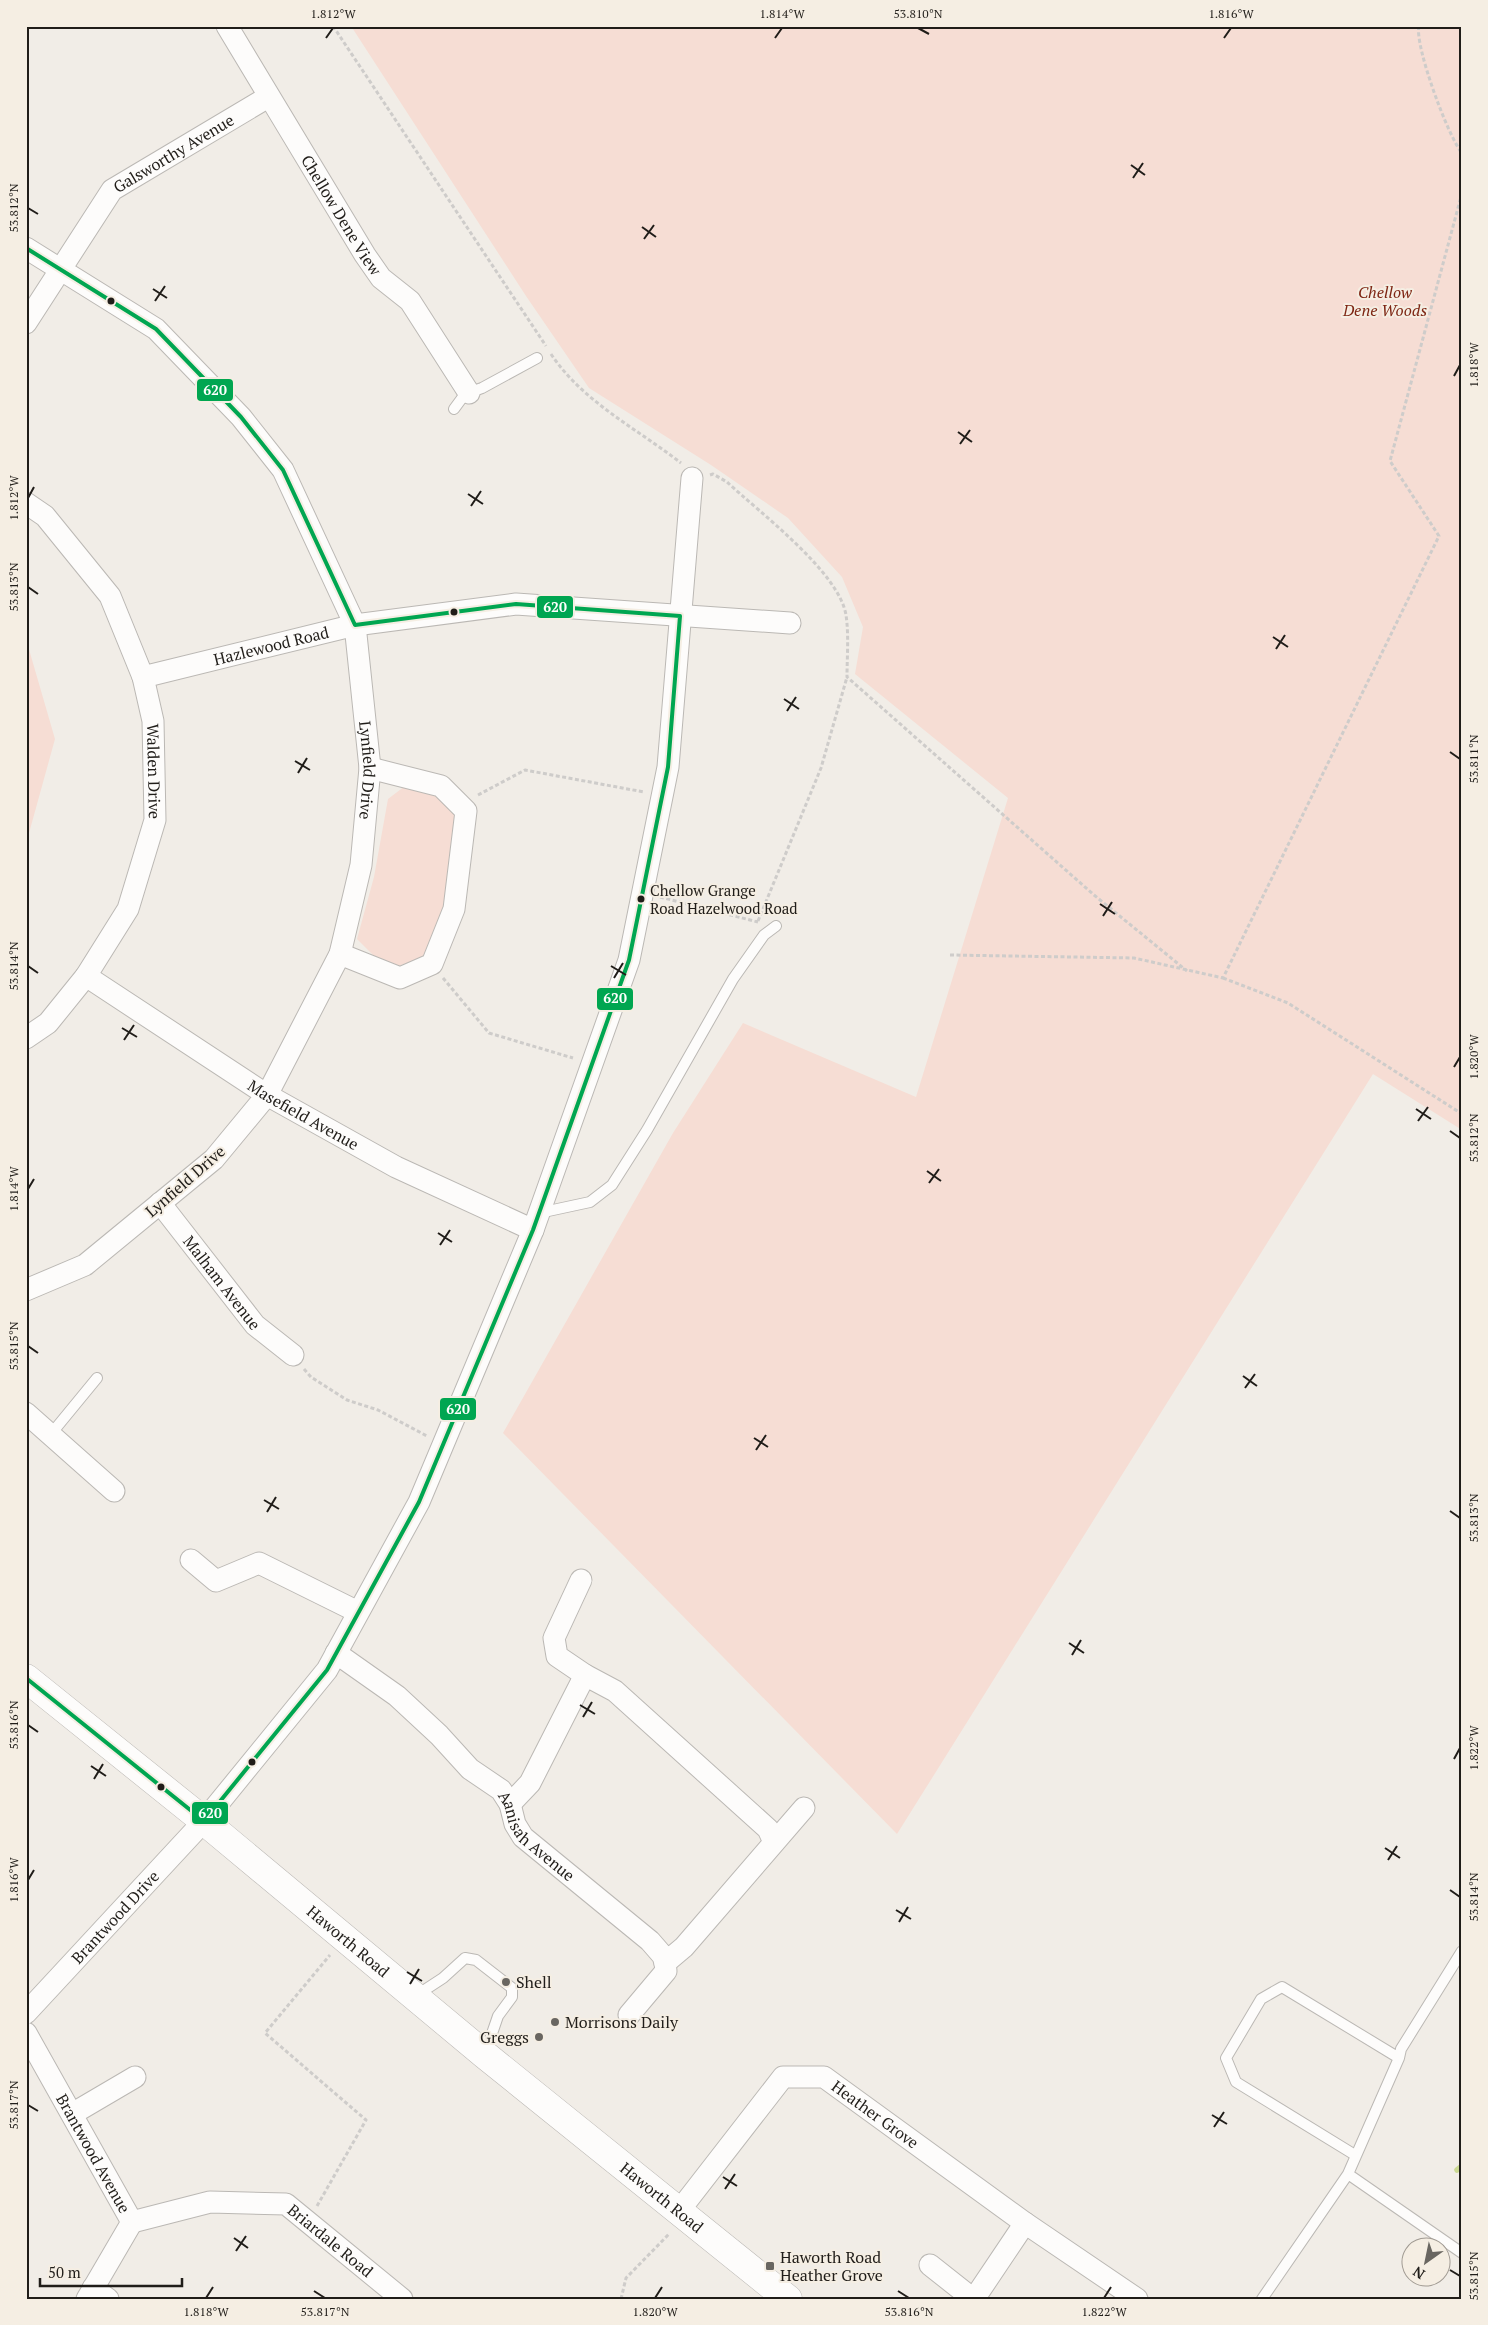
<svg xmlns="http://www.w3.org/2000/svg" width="1488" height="2325" viewBox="0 0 1488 2325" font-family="'PT Serif',serif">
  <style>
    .green { fill: #f6ddd4 }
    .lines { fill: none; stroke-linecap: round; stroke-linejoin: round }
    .stream { stroke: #cbd992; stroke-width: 5.5 }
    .lane-casing { stroke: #bbb8b4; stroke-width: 12 }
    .street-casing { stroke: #bbb8b4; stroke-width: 23 }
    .secondary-casing { stroke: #bbb8b4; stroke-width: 29 }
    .path { stroke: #ceccca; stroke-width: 3; stroke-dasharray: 4 2.5; stroke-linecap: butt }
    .lane { stroke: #fdfcfb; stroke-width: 10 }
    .street { stroke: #fdfcfb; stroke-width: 21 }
    .secondary { stroke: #fdfcfb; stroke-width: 28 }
    .bus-1-casing { stroke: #f5eee3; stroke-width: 8 }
    .bus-1 { stroke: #00a651; stroke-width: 4 }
    .ticks { fill: none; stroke: #201d19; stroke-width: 2 }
    .bus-dot { fill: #201d19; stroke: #f5eee3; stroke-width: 2 }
    .poi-dot { fill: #696661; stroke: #f5eee3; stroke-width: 2 }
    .labels { text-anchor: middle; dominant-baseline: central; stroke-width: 4; stroke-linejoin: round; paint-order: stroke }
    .bus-label { font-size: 15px; fill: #201d19; stroke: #f5eee3; text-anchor: start }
    .street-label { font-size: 16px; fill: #201d19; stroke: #f5eee3 }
    .park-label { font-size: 16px; font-style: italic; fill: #7e2613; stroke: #f5eee3 }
    .poi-label { font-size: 16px; fill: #201d19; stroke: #f5eee3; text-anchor: start }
    .line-badge { stroke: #f5eee3; stroke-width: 2 }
    .badge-label { font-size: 14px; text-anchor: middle; font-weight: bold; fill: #fff }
    .neatline { fill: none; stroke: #201d19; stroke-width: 2 }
    .ticks-label { font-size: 12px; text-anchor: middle; fill: #201d19 }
  </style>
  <rect width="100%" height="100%" fill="#f1ede7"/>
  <path class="green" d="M 351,26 L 1462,26 L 1462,1130 L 1373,1074 L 897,1834 L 503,1433 L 673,1133 L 743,1023 L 916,1097 L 1008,798 L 855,674 L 863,627 L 842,577 L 788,518 L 711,465 L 589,388 L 526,296 Z
    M 26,639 L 55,739 L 26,844 Z
    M 405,786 L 439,794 L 458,813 L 444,905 L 425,957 L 398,966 L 375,957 L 357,939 L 374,877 L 388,799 Z"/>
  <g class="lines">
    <path class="stream" d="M 1457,2170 L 1462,2166"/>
    <g class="lane-casing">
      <path id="lane" d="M 454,409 L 465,394 L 482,388 L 537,358
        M 539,1213 L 590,1202 L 612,1185 L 647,1130 L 733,979 L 764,935 L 776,926
        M 51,1434 L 97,1378
        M 417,1995 L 443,1978 L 465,1958 L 476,1960 L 512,1988 L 512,1997 L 498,2016 L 485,2054
        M 1355,2155 L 1236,2082 L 1226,2058 L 1261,1999 L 1282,1987 L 1399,2058
        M 1348,2174 L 1462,2253
        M 1262,2299 L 1348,2174 L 1399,2058 L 1401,2049 L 1462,1951"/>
    </g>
    <g class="street-casing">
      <g id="street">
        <path id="s1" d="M 227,26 L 365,255 L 381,278 L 410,301 L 469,393"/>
        <path id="s2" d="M 26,248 L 156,329 L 241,417 L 283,470 L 355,625 L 370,768 L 361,865 L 340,954 L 267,1095 L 214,1159 L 85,1265 L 26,1290"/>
        <path id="s3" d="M 26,323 L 112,190 L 268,97"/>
        <path id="s4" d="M 26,503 L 45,516 L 110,596 L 143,677 L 153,721 L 155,820 L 128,909 L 86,976 L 48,1023 L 26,1038"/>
        <path id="s5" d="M 143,677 L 355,625 L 516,604 L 790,623"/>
        <path d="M 340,954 L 400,978 L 432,964 L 454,909 L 466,811 L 441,786 L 370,768"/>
        <path id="s6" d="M 86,976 L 267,1095 L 396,1167 L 533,1230"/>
        <path id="s7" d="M 160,1203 L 255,1325 L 293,1355"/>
        <path d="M 26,1413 L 114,1491"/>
        <path d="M 191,1560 L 216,1581 L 259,1563 L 358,1612"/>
        <path d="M 581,1580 L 554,1638 L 557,1656 L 585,1675"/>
        <path id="s8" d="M 336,1653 L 397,1696 L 439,1735 L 470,1769 L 501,1790 L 510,1804 L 515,1824 L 523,1837 L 650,1941 L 663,1956 L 665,1963 L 684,1947 L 804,1808"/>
        <path d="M 510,1804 L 530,1783 L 585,1675 L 615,1691 L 768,1829 L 774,1842"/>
        <path id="s9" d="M 26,2013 L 204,1821 L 327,1670 L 419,1502 L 533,1230 L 629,960 L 668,767 L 692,478"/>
        <path d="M 629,2015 L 666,1971 L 665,1963"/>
        <path id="s10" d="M 26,2033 L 132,2222 L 87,2299"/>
        <path d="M 72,2114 L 135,2077"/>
        <path id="s11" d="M 679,2211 L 783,2077 L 824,2077 L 1025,2223 L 1137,2299"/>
        <path id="s12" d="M 132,2222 L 210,2202 L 286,2204 L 402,2299"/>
        <path d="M 930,2265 L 973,2299"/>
        <path d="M 93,2288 L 108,2299"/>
        <path d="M 974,2299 L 1025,2223"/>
      </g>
    </g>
    <g class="secondary-casing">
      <g id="secondary">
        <path id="s13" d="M 26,1678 L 204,1821 L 485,2055 L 788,2299"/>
      </g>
    </g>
    <path class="path" d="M 333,26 L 546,346
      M 1419,26 C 1414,44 1448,137 1462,153
      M 551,354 C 583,402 636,428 681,463
      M 710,475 L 713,474 L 727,482 C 759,512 839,572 846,615 C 849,635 847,657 847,677 L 1094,895 L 1187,971
      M 478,795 L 525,770 L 644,792
      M 660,897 L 758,922
      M 758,921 L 821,768 L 847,677
      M 950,955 L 1134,958 L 1223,978 L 1439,536 L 1390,461 L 1462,193
      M 443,978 L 489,1033 L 573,1058
      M 1223,978 L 1288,1003 L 1462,1114
      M 304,1369 L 311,1377 L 347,1400 L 378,1410 L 427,1436
      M 317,2206 L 366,2120 L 265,2033 L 330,1955
      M 621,2299 L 626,2278 L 670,2233"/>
    <use href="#lane" class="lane"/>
    <use href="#street" class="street"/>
    <use href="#secondary" class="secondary"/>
    <g class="bus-1-casing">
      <path id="bus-1" d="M 26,248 L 156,329 L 241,417 L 283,470 L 355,625 L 516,604 L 680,616 L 668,767 L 629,960 L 533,1230 L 419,1502 L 327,1670 L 204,1821 L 26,1678"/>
    </g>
    <use href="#bus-1" class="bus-1"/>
  </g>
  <path class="ticks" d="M 918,28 L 929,34M 326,38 L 333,28M 775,38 L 782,28M 1224,38 L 1231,28M 1131,165 L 1145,175M 1133,178 L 1143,163M 28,208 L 38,214M 642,227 L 656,237M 644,239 L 654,225M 153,289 L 167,298M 155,301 L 165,286M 1454,376 L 1460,365M 958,432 L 972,442M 960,444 L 970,430M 468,494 L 483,504M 28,498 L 34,487M 471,506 L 481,491M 28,587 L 38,594M 1273,637 L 1288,647M 1276,649 L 1285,635M 784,699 L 799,709M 787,711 L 796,697M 1450,752 L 1460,759M 295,761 L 310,770M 298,773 L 307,758M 1100,904 L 1115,914M 1103,916 L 1112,902M 28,966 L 38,973M 611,966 L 626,975M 614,978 L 623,963M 122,1028 L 137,1037M 124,1040 L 134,1025M 1454,1067 L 1460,1057M 1416,1109 L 1431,1119M 1418,1121 L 1428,1107M 1450,1131 L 1460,1138M 927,1171 L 941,1181M 929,1183 L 939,1169M 28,1189 L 34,1179M 438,1233 L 452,1242M 440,1245 L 450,1230M 28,1346 L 38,1353M 1243,1376 L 1257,1386M 1245,1388 L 1255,1374M 754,1438 L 768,1447M 756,1450 L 766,1435M 264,1500 L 279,1509M 1450,1511 L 1460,1518M 267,1512 L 276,1497M 1069,1643 L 1084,1653M 1072,1655 L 1081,1640M 580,1705 L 595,1714M 583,1717 L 592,1702M 28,1725 L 38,1732M 1454,1759 L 1460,1748M 91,1766 L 106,1776M 94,1779 L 103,1764M 1385,1848 L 1400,1858M 1388,1860 L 1397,1846M 28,1880 L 34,1870M 1450,1890 L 1460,1897M 896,1910 L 911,1919M 899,1922 L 908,1907M 407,1972 L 422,1981M 410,1984 L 419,1969M 28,2105 L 38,2111M 1212,2115 L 1227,2124M 1214,2127 L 1224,2112M 723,2177 L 737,2186M 725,2189 L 735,2174M 234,2238 L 248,2248M 236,2251 L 246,2236M 1450,2270 L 1460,2276M 314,2291 L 325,2298M 898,2291 L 909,2298M 206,2298 L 213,2287M 655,2298 L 662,2287M 1104,2298 L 1111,2287"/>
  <g class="bus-dot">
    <circle cx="111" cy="301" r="4.5"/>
    <circle cx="454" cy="612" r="4.5"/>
    <circle cx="641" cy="899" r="4.5"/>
    <circle cx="252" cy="1762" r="4.5"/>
    <circle cx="161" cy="1787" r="4.5"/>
  </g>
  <g class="poi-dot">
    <circle cx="506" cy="1982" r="5"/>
    <circle cx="555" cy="2022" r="5"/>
    <circle cx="539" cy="2037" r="5"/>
    <rect x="765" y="2261" width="10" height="10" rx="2.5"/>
  </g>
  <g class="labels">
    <g class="bus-label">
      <text x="650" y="890">Chellow Grange<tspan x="650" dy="18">Road Hazelwood Road</tspan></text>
    </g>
    <g class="street-label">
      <text stroke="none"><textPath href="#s3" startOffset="230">Galsworthy Avenue</textPath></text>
      <text stroke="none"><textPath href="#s1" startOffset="221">Chellow Dene View</textPath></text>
      <text stroke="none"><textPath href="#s5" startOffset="132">Hazlewood Road</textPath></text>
      <text stroke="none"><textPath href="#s2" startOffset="660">Lynfield Drive</textPath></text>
      <text stroke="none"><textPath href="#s4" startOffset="309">Walden Drive</textPath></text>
      <text stroke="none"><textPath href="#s6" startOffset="258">Masefield Avenue</textPath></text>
      <text transform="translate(185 1181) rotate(-41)">Lynfield Drive</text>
      <text stroke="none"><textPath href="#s7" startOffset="101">Malham Avenue</textPath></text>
      <text stroke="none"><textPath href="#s8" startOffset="275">Aanisah Avenue</textPath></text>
      <text stroke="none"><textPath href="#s9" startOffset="131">Brantwood Drive</textPath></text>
      <text stroke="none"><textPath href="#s13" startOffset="416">Haworth Road</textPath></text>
      <text stroke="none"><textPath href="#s11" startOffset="274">Heather Grove</textPath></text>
      <text stroke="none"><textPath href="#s10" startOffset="138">Brantwood Avenue</textPath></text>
      <text stroke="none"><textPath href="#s13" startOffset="821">Haworth Road</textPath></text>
      <text stroke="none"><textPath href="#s12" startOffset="214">Briardale Road</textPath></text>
    </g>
    <g class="park-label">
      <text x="1385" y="292">Chellow<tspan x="1385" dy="18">Dene Woods</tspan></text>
    </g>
    <g class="poi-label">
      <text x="516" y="1982">Shell</text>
      <text x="565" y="2022">Morrisons Daily</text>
      <text x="529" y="2037" text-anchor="end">Greggs</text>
      <text x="780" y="2257">Haworth Road<tspan x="780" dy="18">Heather Grove</tspan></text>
    </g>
  </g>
  <g class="line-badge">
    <rect x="196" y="378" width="38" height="24" rx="5" fill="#00a651"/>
    <rect x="536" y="595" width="38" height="24" rx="5" fill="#00a651"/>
    <rect x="596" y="987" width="38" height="24" rx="5" fill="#00a651"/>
    <rect x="439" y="1397" width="38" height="24" rx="5" fill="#00a651"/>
    <rect x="191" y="1801" width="38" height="24" rx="5" fill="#00a651"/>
  </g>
  <g class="badge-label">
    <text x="215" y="395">620</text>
    <text x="555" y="612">620</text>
    <text x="615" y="1003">620</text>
    <text x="458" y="1414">620</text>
    <text x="210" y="1818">620</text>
  </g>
  <rect width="1488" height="2325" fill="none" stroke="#f5eee3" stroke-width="55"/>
  <g transform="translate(1426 2262) rotate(213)"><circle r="24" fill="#f5eee3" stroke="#a09a92"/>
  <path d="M0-4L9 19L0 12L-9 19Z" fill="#696661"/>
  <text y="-8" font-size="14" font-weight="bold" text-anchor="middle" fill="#201d19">N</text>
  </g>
  <path d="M40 2278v8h142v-8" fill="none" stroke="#201d19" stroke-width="2.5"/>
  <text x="48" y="2278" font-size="15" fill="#201d19" stroke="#f5eee3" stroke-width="4" paint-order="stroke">50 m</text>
  <rect x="28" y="28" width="1432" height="2270" class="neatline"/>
  <g class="ticks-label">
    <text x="333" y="18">1.812°W</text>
    <text x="782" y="18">1.814°W</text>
    <text x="918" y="18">53.810°N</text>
    <text x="1231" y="18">1.816°W</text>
    <text transform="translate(14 208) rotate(-90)" y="4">53.812°N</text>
    <text transform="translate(1474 365) rotate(-90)" y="4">1.818°W</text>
    <text transform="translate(14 498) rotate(-90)" y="4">1.812°W</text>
    <text transform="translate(14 587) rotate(-90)" y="4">53.813°N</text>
    <text transform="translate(1474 759) rotate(-90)" y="4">53.811°N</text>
    <text transform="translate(14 966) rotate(-90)" y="4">53.814°N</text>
    <text transform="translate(1474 1057) rotate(-90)" y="4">1.820°W</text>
    <text transform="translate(1474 1138) rotate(-90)" y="4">53.812°N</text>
    <text transform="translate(14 1189) rotate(-90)" y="4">1.814°W</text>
    <text transform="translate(14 1346) rotate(-90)" y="4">53.815°N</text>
    <text transform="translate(1474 1518) rotate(-90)" y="4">53.813°N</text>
    <text transform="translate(14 1725) rotate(-90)" y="4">53.816°N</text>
    <text transform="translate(1474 1748) rotate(-90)" y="4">1.822°W</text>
    <text transform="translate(14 1880) rotate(-90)" y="4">1.816°W</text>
    <text transform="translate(1474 1897) rotate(-90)" y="4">53.814°N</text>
    <text transform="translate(14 2105) rotate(-90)" y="4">53.817°N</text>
    <text transform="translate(1474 2276) rotate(-90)" y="4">53.815°N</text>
    <text x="206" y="2316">1.818°W</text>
    <text x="325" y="2316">53.817°N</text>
    <text x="655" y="2316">1.820°W</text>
    <text x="909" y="2316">53.816°N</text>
    <text x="1104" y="2316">1.822°W</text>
  </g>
</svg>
